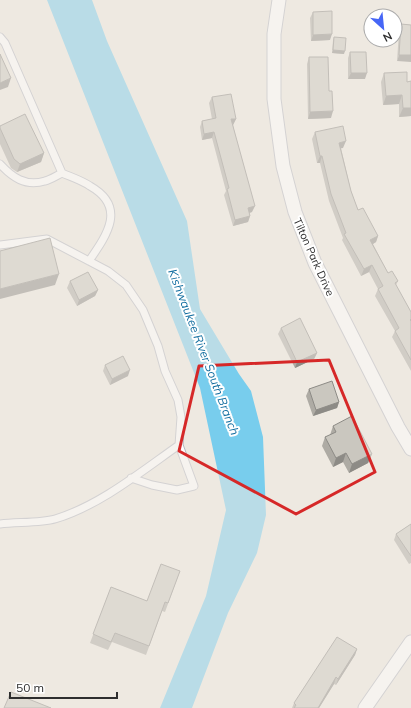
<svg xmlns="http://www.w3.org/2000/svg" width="411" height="708" viewBox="0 0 411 708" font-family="Mulish,sans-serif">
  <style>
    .water { fill: #78cded }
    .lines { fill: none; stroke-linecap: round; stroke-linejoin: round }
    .lane-casing { stroke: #b4b7c0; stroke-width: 9 }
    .street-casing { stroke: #b4b7c0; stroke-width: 15 }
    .lane { stroke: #fff; stroke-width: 7 }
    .street { stroke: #fff; stroke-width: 13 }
    .wall { fill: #aeaba4 }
    .shaded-wall { fill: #8d8b86 }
    .building { fill: #cac7bf; stroke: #8d8b86 }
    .marked { fill: none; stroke: #d62828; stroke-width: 3; stroke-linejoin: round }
    .labels { text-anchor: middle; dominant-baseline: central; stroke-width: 4; stroke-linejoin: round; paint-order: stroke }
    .street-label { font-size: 11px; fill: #2e2e2e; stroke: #fff }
    .water-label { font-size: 12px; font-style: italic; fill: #116d9f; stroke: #fff }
  </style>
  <rect width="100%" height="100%" fill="#eee9e1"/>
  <path class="water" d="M 47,0 L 92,0 L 107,41 L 187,221 L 200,309 L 239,374 L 251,391 L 263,437 L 266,515 L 257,553 L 228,613 L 192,708 L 160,708 L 206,596 L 226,510 L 200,388 Z"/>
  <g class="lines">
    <g class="lane-casing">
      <path id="lane" d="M 0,37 L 5,43 L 62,173
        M 0,164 C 12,177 25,187 45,181 C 50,180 56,176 62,173 C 71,177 81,180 90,186 C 127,207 107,235 89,261
        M 0,245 L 47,239 L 108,271 L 126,285 L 143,310 L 158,346 L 165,371 L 178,400 L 181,417 L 179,445 C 142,471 99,506 55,519 C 41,523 16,522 0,524
        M 131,478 L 152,485 L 177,490 L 194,486 L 179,445"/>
    </g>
    <g class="street-casing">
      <path id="street" d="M 279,0 L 274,34 L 274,99 L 283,166 L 295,212 L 315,263 L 398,427 L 411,449
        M 365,708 L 411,642"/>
    </g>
    <use href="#lane" class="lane"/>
    <use href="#street" class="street"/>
  </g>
  <path class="wall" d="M 313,12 L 330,40 L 311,41 L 310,18 Z
    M 401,24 L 411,25 L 397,61 L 399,31 Z
    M 334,37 L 344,54 L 332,53 L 333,40 Z
    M 350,52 L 365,79 L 348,79 L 348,58 Z
    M 309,57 L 331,118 L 308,119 L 307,64 Z
    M 384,73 L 407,82 L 411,116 L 399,117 L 399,104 L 383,105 L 381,82 Z
    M 212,97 L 236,119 L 233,125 L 252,212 L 249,213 L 250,216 L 248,222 L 233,226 L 224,195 L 226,191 L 212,138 L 202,140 L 200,127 L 202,121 L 212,119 L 209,103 Z
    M 0,126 L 44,153 L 41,162 L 17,172 L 11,168 L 0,144 Z
    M 315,132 L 343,148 L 341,148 L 351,191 L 358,210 L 378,236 L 376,242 L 373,244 L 388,273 L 398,281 L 396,285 L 411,312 L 411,371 L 392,337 L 395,331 L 375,296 L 378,289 L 369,272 L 361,276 L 342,240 L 343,238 L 329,201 L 320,163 L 317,163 L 312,139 Z
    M 70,281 L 98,290 L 95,296 L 77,306 L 67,288 Z
    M 281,328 L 317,353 L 314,359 L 295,368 L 278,334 Z
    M 105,365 L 128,376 L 110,385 L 103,371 Z
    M 309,389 L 339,402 L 337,408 L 313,416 L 306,396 Z
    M 333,426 L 372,454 L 368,463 L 349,473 L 343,462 L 333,467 L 322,446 L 325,437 L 330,435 Z
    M 411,524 L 411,563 L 409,564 L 394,540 L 396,534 Z
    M 180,571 L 165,612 L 162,611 L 146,655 L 112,642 L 108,650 L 90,643 L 111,587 L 147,601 Z
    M 357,649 L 355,655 L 336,685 L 334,684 L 319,708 L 292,708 L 294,703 Z"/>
  <path class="shaded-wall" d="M 332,34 L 330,40 L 311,41 L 313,35 Z
    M 333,50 L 345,51 L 344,54 L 332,53 Z
    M 399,55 L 411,55 L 411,62 L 397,61 Z
    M 351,73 L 367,73 L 365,79 L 348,79 Z
    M 11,78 L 8,87 L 0,90 L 0,83 Z
    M 402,95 L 399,104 L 383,105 L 386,96 Z
    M 403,108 L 411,108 L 411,116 L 399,117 Z
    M 333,111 L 331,118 L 308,119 L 310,112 Z
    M 231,119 L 236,119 L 233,125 L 229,126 Z
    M 214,132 L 212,138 L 202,140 L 204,134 Z
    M 346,141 L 343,148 L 337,149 L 339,143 Z
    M 44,153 L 41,162 L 17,172 L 20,164 Z
    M 320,156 L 322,156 L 320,163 L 317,163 Z
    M 255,206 L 252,212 L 246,214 L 248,208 Z
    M 250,216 L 248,222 L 233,226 L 235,220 Z
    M 378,236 L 376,242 L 368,247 L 370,240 Z
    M 372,265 L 369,272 L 361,276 L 364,269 Z
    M 59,274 L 55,285 L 0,299 L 0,289 Z
    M 98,290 L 95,296 L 77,306 L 79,300 Z
    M 317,353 L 314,359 L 295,368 L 297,362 Z
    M 130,370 L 128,376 L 110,385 L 112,379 Z
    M 339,402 L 337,408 L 313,416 L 316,410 Z
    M 346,453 L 343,462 L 333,467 L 336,458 Z
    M 372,454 L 368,463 L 349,473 L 352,464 Z
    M 357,649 L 355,655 L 336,685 L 338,679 Z
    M 336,677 L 334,684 L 319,708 L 318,708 Z"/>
  <path class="building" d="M 332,11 L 332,34 L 313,35 L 313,12 Z
    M 401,24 L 411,25 L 411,55 L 399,55 Z
    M 334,37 L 346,38 L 345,51 L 333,50 Z
    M 350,52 L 366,52 L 367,73 L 351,73 Z
    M 0,54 L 11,78 L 0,83 Z
    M 309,57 L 328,57 L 329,91 L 332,91 L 333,111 L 310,112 Z
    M 407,72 L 407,82 L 411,81 L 411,108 L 403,108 L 402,95 L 386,96 L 384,73 Z
    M 231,94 L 236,119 L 231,119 L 255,206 L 248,208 L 250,216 L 235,220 L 227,189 L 229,188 L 214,132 L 204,134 L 202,121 L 216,118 L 212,97 Z
    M 25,114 L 44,153 L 20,164 L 14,159 L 0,128 L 0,126 Z
    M 343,126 L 346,141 L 339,143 L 351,191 L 358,210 L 363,208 L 378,236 L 370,240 L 388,273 L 392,271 L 398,281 L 395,283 L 411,312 L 411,319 L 410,320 L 411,321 L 411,360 L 395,331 L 399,328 L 378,289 L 383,286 L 372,265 L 364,269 L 344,234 L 346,233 L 331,194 L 322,156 L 320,156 L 315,132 Z
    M 50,238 L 59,274 L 0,289 L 0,251 Z
    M 88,272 L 98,290 L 79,300 L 70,281 Z
    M 300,318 L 317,353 L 297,362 L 281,328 Z
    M 123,356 L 130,370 L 112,379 L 105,365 Z
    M 332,381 L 339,402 L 316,410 L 309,389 Z
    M 352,416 L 372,454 L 352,464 L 346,453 L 336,458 L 325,437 L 336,432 L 333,426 Z
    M 411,524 L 411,556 L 396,534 Z
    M 161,564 L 180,571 L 168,603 L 165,602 L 149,646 L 115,633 L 111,642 L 93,634 L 111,587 L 147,601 Z
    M 337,637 L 357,649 L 338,679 L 336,677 L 318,708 L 294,708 L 296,705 L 294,703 Z
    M 11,692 L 51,708 L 4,708 Z"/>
  <path d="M0 0H411V708H0ZM 329,360 L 375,472 L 296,514 L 179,451 L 199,366 Z" fill="#eee9e1" fill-opacity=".55" fill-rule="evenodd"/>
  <path class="marked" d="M 329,360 L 375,472 L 296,514 L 179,451 L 199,366 Z"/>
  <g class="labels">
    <g class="street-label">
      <text transform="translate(314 257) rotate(66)">Tilton Park Drive</text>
    </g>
    <g class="water-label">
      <text transform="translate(204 352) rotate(69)">Kishwaukee River South Branch</text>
    </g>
  </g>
  <g transform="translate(383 28) rotate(153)"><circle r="19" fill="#ffffff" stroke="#ababab"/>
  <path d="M0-3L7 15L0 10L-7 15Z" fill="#4666f6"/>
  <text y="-6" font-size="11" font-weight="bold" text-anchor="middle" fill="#2e2e2e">N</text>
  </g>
  <path d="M10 692v6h107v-6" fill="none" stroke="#2e2e2e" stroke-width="2"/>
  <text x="16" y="692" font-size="12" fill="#2e2e2e" stroke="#ffffff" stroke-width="3" paint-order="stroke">50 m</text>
</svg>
